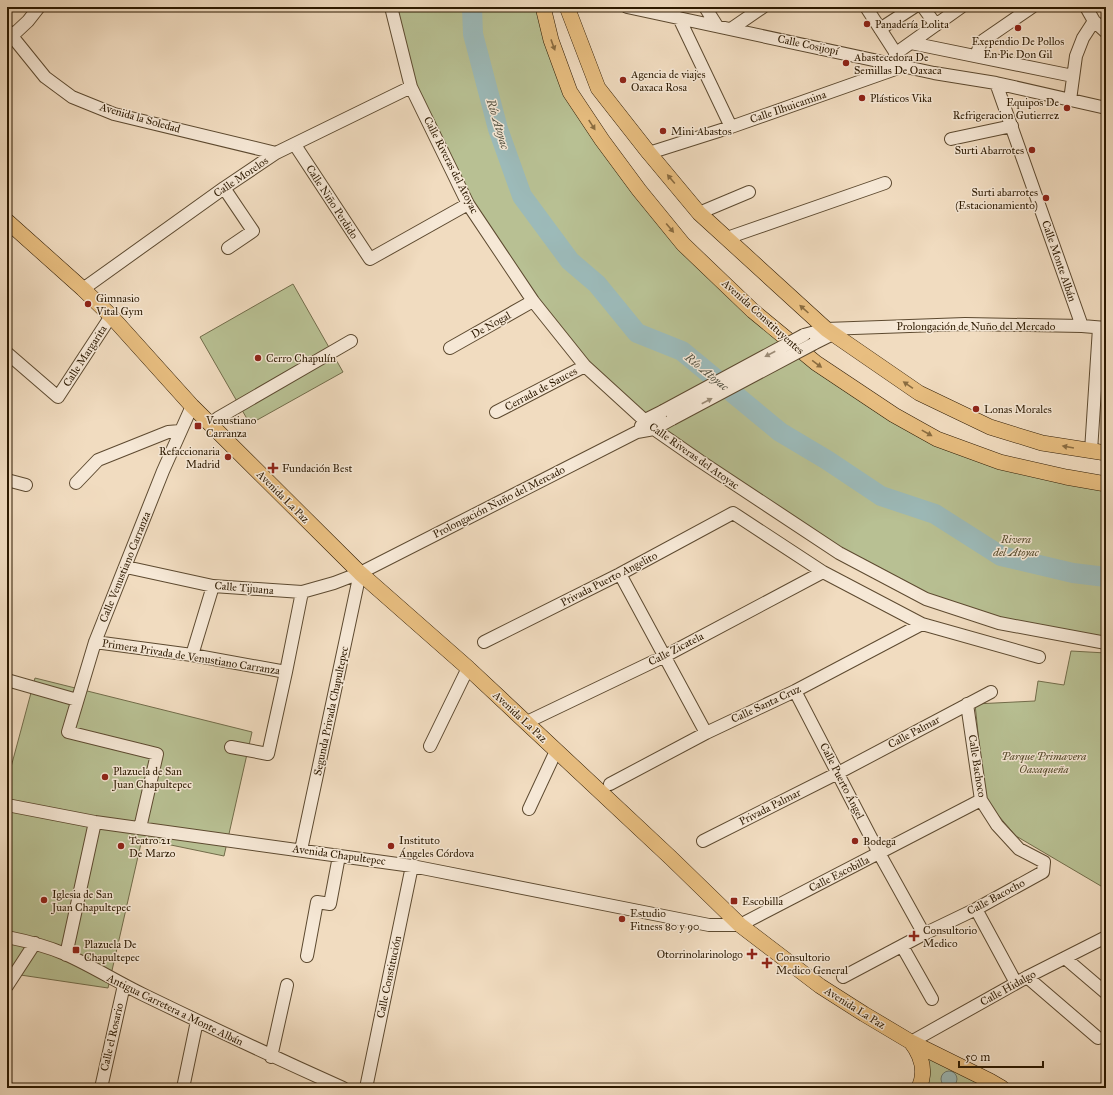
<svg xmlns="http://www.w3.org/2000/svg" width="1113" height="1095" viewBox="0 0 1113 1095" font-family="'IM FELL Great Primer',serif">
  <style>
    .green { fill: #b8c093; stroke: #726c4a }
    .water { fill: #9cbab9; stroke: #6f7a6f }
    .lines { fill: none; stroke-linecap: round; stroke-linejoin: round }
    .river { stroke: #9cbab9; stroke-width: 20 }
    .minor-casing { stroke: #5d4a30; stroke-width: 14 }
    .major-casing { stroke: #2c1900; stroke-width: 16 }
    .minor { stroke: #f6e8d6; stroke-width: 12 }
    .major { stroke: #e8be80; stroke-width: 15 }
    .minor-bridge-casing { stroke: #5d4a30; stroke-width: 14; stroke-linecap: butt }
    .minor-bridge { stroke: #f6e8d6; stroke-width: 12 }
    .oneway { fill: #8a6c40 }
    .oneway2 { fill: #9b8b76 }
    .poi-dot { fill: #8f2418; stroke: #f6e8d6; stroke-width: 1.5 }
    .labels { text-anchor: middle; dominant-baseline: central; stroke-width: 3; stroke-linejoin: round; paint-order: stroke }
    .poi-label { font-size: 11px; fill: #2c1900; stroke: #f6e8d6; text-anchor: start }
    .street-label { font-size: 11px; fill: #2c1900; stroke: #f6e8d6 }
    .park-label { font-size: 11px; font-style: italic; fill: #564b2c; stroke: #f6e8d6 }
    .water-label { font-size: 12px; font-style: italic; fill: #535141; stroke: #f6e8d6 }
  </style>
  <rect width="100%" height="100%" fill="#f1dcc0"/>
  <filter id="stains"><feTurbulence type="fractalNoise" baseFrequency=".005" numOctaves="4"/><feColorMatrix values="0 0 0 0 .2 0 0 0 0 .09 0 0 0 0 .02 0 0 0 .5 -.17"/></filter>
  <radialGradient id="worn" r=".72"><stop offset=".6" stop-color="#630" stop-opacity="0"/><stop offset="1" stop-color="#630" stop-opacity=".3"/></radialGradient>
  <path class="green" d="M 395,7 L 545,7 L 570,92 L 683,244 L 816,363 L 937,439 L 1106,484 L 1106,643 L 926,599 L 839,553 L 654,429 L 585,366 L 468,204 L 411,87 Z
    M 293,284 L 343,372 L 250,424 L 200,337 Z
    M 1071,651 L 1106,653 L 1106,889 L 1016,836 L 985,800 L 975,704 L 1035,701 L 1038,681 L 1064,685 Z
    M 35,678 L 252,732 L 224,856 L 142,839 L 108,988 L 7,973 L 7,782 Z
    M 926,1052 L 993,1088 L 918,1088 Z"/>
  <path class="water" d="M941 1079a8 8 0 1 1 16 0a8 8 0 1 1-16 0Z"/>
  <g class="lines">
    <path class="river" d="M 472,7 L 473,34 L 498,129 L 522,196 L 570,261 L 597,284 L 637,333 L 682,351 L 780,432 L 827,460 L 881,496 L 935,514 L 1001,556 L 1073,573 L 1106,577"/>
    <g class="minor-casing">
      <path id="minor" d="M 391,7 L 411,87 L 468,204 L 533,301 L 585,366 L 654,429 L 700,461 L 839,553 L 926,599 L 999,623 L 1106,643
        M 627,7 L 934,73 L 996,83 L 1106,108
        M 705,7 L 717,26
        M 923,7 L 936,25
        M 1086,7 L 1094,21 L 1106,32
        M 679,18 L 731,127
        M 731,29 L 763,7
        M 880,29 L 914,7
        M 7,30 L 45,77 L 72,97 L 114,114 L 276,153
        M 12,36 L 28,21 L 39,7
        M 911,43 L 1073,76
        M 895,54 L 961,7
        M 976,56 L 981,42 L 1032,7
        M 996,83 L 1082,326
        M 1070,100 L 1076,56 L 1083,38 L 1094,21
        M 951,139 L 1012,126
        M 295,145 L 370,259 L 468,204
        M 649,153 L 731,127 L 904,66 L 866,7
        M 224,188 L 253,231 L 228,248
        M 699,213 L 749,192
        M 727,238 L 885,183
        M 83,289 L 224,188 L 276,153 L 411,87
        M 804,335 L 826,329 L 965,324 L 1082,326 L 1106,328
        M 813,344 L 839,331
        M 450,348 L 533,301
        M 7,353 L 58,397 L 111,316
        M 496,412 L 585,366
        M 210,424 L 218,418 L 351,341
        M 641,426 L 645,420 L 663,411
        M 1091,451 L 1099,328
        M 7,480 L 26,485
        M 76,483 L 98,460 L 168,432 L 180,431
        M 126,567 L 213,586 L 302,592 L 334,583 L 360,573 L 637,432 L 654,429 L 672,419
        M 620,574 L 706,733
        M 95,642 L 192,655 L 286,672
        M 484,642 L 620,574 L 733,513 L 823,572 L 922,624 L 1039,657
        M 192,655 L 213,586
        M 7,680 L 77,700
        M 795,691 L 879,853 L 924,934
        M 527,722 L 665,656 L 823,572
        M 430,746 L 468,668
        M 231,747 L 268,754 L 286,672 L 302,592
        M 610,784 L 706,733 L 795,691 L 922,624
        M 7,805 L 95,822 L 412,866 L 709,925 L 740,925 L 981,800
        M 529,809 L 556,751
        M 140,828 L 157,754 L 68,732 L 95,642 L 163,471 L 192,406
        M 703,841 L 838,773 L 991,692
        M 301,850 L 360,573
        M 976,909 L 1016,983
        M 7,937 C 27,941 46,946 65,954 C 92,966 117,982 144,995 C 210,1027 276,1058 343,1088
        M 902,946 L 932,999
        M 66,955 L 95,822
        M 307,956 L 317,902 L 330,904 L 339,856
        M 1065,958 L 1106,993
        M 843,977 L 924,934 L 976,909 L 1043,872 L 1044,862 L 1019,849 L 997,825 L 981,800 L 967,704
        M 1027,977 L 1098,1038
        M 7,986 L 35,943
        M 911,1042 L 1027,977 L 1106,937
        M 271,1057 L 287,985
        M 101,1088 L 124,985
        M 183,1088 L 197,1021
        M 366,1088 L 412,866"/>
    </g>
    <g class="major-casing">
      <path id="major" d="M 543,7 L 551,40 L 570,92 L 602,140 L 639,190 L 683,244 L 753,311 L 816,363 L 894,415 L 937,439 L 1000,462 L 1066,477 L 1106,484
        M 567,7 L 598,88 L 649,153 L 699,213 L 826,329 L 919,393 L 990,427 L 1042,443 L 1106,453
        M 7,221 L 83,289 L 111,316 L 192,406 L 360,573 L 468,668 L 671,858 L 740,925 L 820,986 L 864,1014 L 911,1042 L 990,1081 L 1002,1088
        M 911,1042 C 922,1056 926,1072 919,1088"/>
    </g>
    <use href="#minor" class="minor"/>
    <use href="#major" class="major"/>
    <g class="minor-bridge-casing">
      <path id="minor-bridge" d="M 663,411 L 804,335
        M 672,419 L 813,344"/>
    </g>
    <use href="#minor-bridge" class="minor-bridge"/>
  </g>
  <defs><path id="oneway-solid" d="M-6-.8H1V-3.2L6.5 0L1 3.2V.8H-6Z"/></defs>
  <g class="oneway">
    <use href="#oneway-solid" transform="translate(553 45) rotate(70)"/>
    <use href="#oneway-solid" transform="translate(592 125) rotate(57)"/>
    <use href="#oneway-solid" transform="translate(671 179) rotate(-130)"/>
    <use href="#oneway-solid" transform="translate(670 228) rotate(50)"/>
    <use href="#oneway-solid" transform="translate(804 309) rotate(-138)"/>
    <use href="#oneway-solid" transform="translate(817 364) rotate(36)"/>
    <use href="#oneway-solid" transform="translate(908 385) rotate(-146)"/>
    <use href="#oneway-solid" transform="translate(927 433) rotate(29)"/>
    <use href="#oneway-solid" transform="translate(1068 447) rotate(-170)"/>
  </g>
  <g class="oneway2">
    <use href="#oneway-solid" transform="translate(770 354) rotate(152)"/>
    <use href="#oneway-solid" transform="translate(707 401) rotate(-28)"/>
  </g>
  <g class="poi-dot">
    <circle cx="867" cy="24" r="4"/>
    <circle cx="1018" cy="28" r="4"/>
    <circle cx="846" cy="63" r="4"/>
    <circle cx="623" cy="80" r="4"/>
    <circle cx="862" cy="98" r="4"/>
    <circle cx="1067" cy="108" r="4"/>
    <circle cx="663" cy="131" r="4"/>
    <circle cx="1032" cy="150" r="4"/>
    <circle cx="1046" cy="198" r="4"/>
    <circle cx="88" cy="304" r="4"/>
    <circle cx="258" cy="358" r="4"/>
    <circle cx="976" cy="409" r="4"/>
    <rect x="194" y="422" width="8" height="8" rx="2"/>
    <circle cx="228" cy="457" r="4"/>
    <path d="M271 462h4v4h4v4h-4v4h-4v-4h-4v-4h4z"/>
    <circle cx="105" cy="777" r="4"/>
    <circle cx="855" cy="841" r="4"/>
    <circle cx="121" cy="846" r="4"/>
    <circle cx="391" cy="846" r="4"/>
    <circle cx="44" cy="900" r="4"/>
    <rect x="730" y="897" width="8" height="8" rx="2"/>
    <circle cx="622" cy="919" r="4"/>
    <path d="M912 930h4v4h4v4h-4v4h-4v-4h-4v-4h4z"/>
    <rect x="72" y="946" width="8" height="8" rx="2"/>
    <path d="M750 948h4v4h4v4h-4v4h-4v-4h-4v-4h4z"/>
    <path d="M765 957h4v4h4v4h-4v4h-4v-4h-4v-4h4z"/>
  </g>
  <g class="labels">
    <g class="poi-label">
      <text x="875" y="24">Panadería Lolita</text>
      <text x="1018" y="41" text-anchor="middle">Exependio De Pollos<tspan x="1018" dy="13">En Pie Don Gil</tspan></text>
      <text x="854" y="57">Abastecedora De<tspan x="854" dy="13">Semillas De Oaxaca</tspan></text>
      <text x="631" y="74">Agencia de viajes<tspan x="631" dy="13">Oaxaca Rosa</tspan></text>
      <text x="870" y="98">Plásticos Vika</text>
      <text x="1059" y="102" text-anchor="end">Equipos De<tspan x="1059" dy="13">Refrigeracion Gutierrez</tspan></text>
      <text x="671" y="131">Mini Abastos</text>
      <text x="1024" y="150" text-anchor="end">Surti Abarrotes</text>
      <text x="1038" y="192" text-anchor="end">Surti abarrotes<tspan x="1038" dy="13">(Estacionamiento)</tspan></text>
      <text x="96" y="298">Gimnasio<tspan x="96" dy="13">Vital Gym</tspan></text>
      <text x="266" y="358">Cerro Chapulín</text>
      <text x="984" y="409">Lonas Morales</text>
      <text x="206" y="420">Venustiano<tspan x="206" dy="13">Carranza</tspan></text>
      <text x="220" y="451" text-anchor="end">Refaccionaria<tspan x="220" dy="13">Madrid</tspan></text>
      <text x="282" y="468">Fundación Best</text>
      <text x="113" y="771">Plazuela de San<tspan x="113" dy="13">Juan Chapultepec</tspan></text>
      <text x="129" y="840">Teatro 21<tspan x="129" dy="13">De Marzo</tspan></text>
      <text x="399" y="840">Instituto<tspan x="399" dy="13">Ángeles Córdova</tspan></text>
      <text x="863" y="841">Bodega</text>
      <text x="52" y="894">Iglesia de San<tspan x="52" dy="13">Juan Chapultepec</tspan></text>
      <text x="742" y="901">Escobilla</text>
      <text x="630" y="913">Estudio<tspan x="630" dy="13">Fitness 80 y 90</tspan></text>
      <text x="923" y="930">Consultorio<tspan x="923" dy="13">Medico</tspan></text>
      <text x="84" y="944">Plazuela De<tspan x="84" dy="13">Chapultepec</tspan></text>
      <text x="743" y="954" text-anchor="end">Otorrinolarinologo</text>
      <text x="776" y="957">Consultorio<tspan x="776" dy="13">Medico General</tspan></text>
    </g>
    <g class="street-label">
      <text transform="translate(808 45) rotate(12)">Calle Cosijopí</text>
      <text transform="translate(788 107) rotate(-19)">Calle Ilhuicamina</text>
      <text transform="translate(140 118) rotate(16)">Avenida la Soledad</text>
      <text transform="translate(451 165) rotate(63)">Calle Riveras del Atoyac</text>
      <text transform="translate(241 177) rotate(-34)">Calle Morelos</text>
      <text transform="translate(332 202) rotate(57)">Calle Niño Perdido</text>
      <text transform="translate(1059 261) rotate(71)">Calle Monte Albán</text>
      <text transform="translate(763 317) rotate(42)">Avenida Constituyentes</text>
      <text transform="translate(491 325) rotate(-29)">De Nogal</text>
      <text x="976" y="326">Prolongación de Nuño del Mercado</text>
      <text transform="translate(85 356) rotate(-57)">Calle Margarita</text>
      <text transform="translate(541 389) rotate(-28)">Cerrada de Sauces</text>
      <text transform="translate(694 456) rotate(35)">Calle Riveras del Atoyac</text>
      <text transform="translate(283 497) rotate(45)">Avenida La Paz</text>
      <text transform="translate(499 502) rotate(-27)">Prolongación Nuño del Mercado</text>
      <text transform="translate(125 567) rotate(-68)">Calle Venustiano Carranza</text>
      <text transform="translate(609 579) rotate(-27)">Privada Puerto Angelito</text>
      <text transform="translate(244 588) rotate(5)">Calle Tijuana</text>
      <text transform="translate(676 649) rotate(-27)">Calle Zicatela</text>
      <text transform="translate(191 657) rotate(9)">Primera Privada de Venustiano Carranza</text>
      <text transform="translate(766 704) rotate(-25)">Calle Santa Cruz</text>
      <text transform="translate(331 711) rotate(-78)">Segunda Privada Chapultepec</text>
      <text transform="translate(520 717) rotate(43)">Avenida La Paz</text>
      <text transform="translate(914 732) rotate(-28)">Calle Palmar</text>
      <text transform="translate(977 766) rotate(81)">Calle Bachoco</text>
      <text transform="translate(842 781) rotate(63)">Calle Puerto Ángel</text>
      <text transform="translate(770 807) rotate(-27)">Privada Palmar</text>
      <text transform="translate(339 855) rotate(8)">Avenida Chapultepec</text>
      <text transform="translate(839 874) rotate(-27)">Calle Escobilla</text>
      <text transform="translate(996 897) rotate(-28)">Calle Bacocho</text>
      <text transform="translate(389 977) rotate(-78)">Calle Constitución</text>
      <text transform="translate(1008 988) rotate(-29)">Calle Hidalgo</text>
      <text transform="translate(855 1008) rotate(32)">Avenida La Paz</text>
      <text transform="translate(175 1010) rotate(26)">Antigua Carretera a Monte Albán</text>
      <text transform="translate(112 1037) rotate(-77)">Calle el Rosario</text>
    </g>
    <g class="park-label">
      <text x="1016" y="539">Rivera<tspan x="1016" dy="13">del Atoyac</tspan></text>
      <text x="1044" y="756">Parque Primavera<tspan x="1044" dy="13">Oaxaqueña</tspan></text>
    </g>
    <g class="water-label">
      <text transform="translate(498 124) rotate(73)">Río Atoyac</text>
      <text transform="translate(707 372) rotate(39)">Río Atoyac</text>
    </g>
  </g>
  <rect width="1113" height="1095" fill="none" stroke="#f1dcc0" stroke-width="24"/>
  <rect x="8" y="8" width="1097" height="1079" fill="none" stroke="#2c1900" stroke-width="2"/>
  <rect x="12" y="12" width="1089" height="1071" fill="none" stroke="#2c1900"/>
  <path d="M959 1061v6h84v-6" fill="none" stroke="#2c1900" stroke-width="2"/>
  <text x="965" y="1061" font-size="12" fill="#2c1900" stroke="#f6e8d6" stroke-width="3" paint-order="stroke">50 m</text>
  <rect width="100%" height="100%" filter="url(#stains)"/>
  <rect width="100%" height="100%" fill="url(#worn)"/>
</svg>
